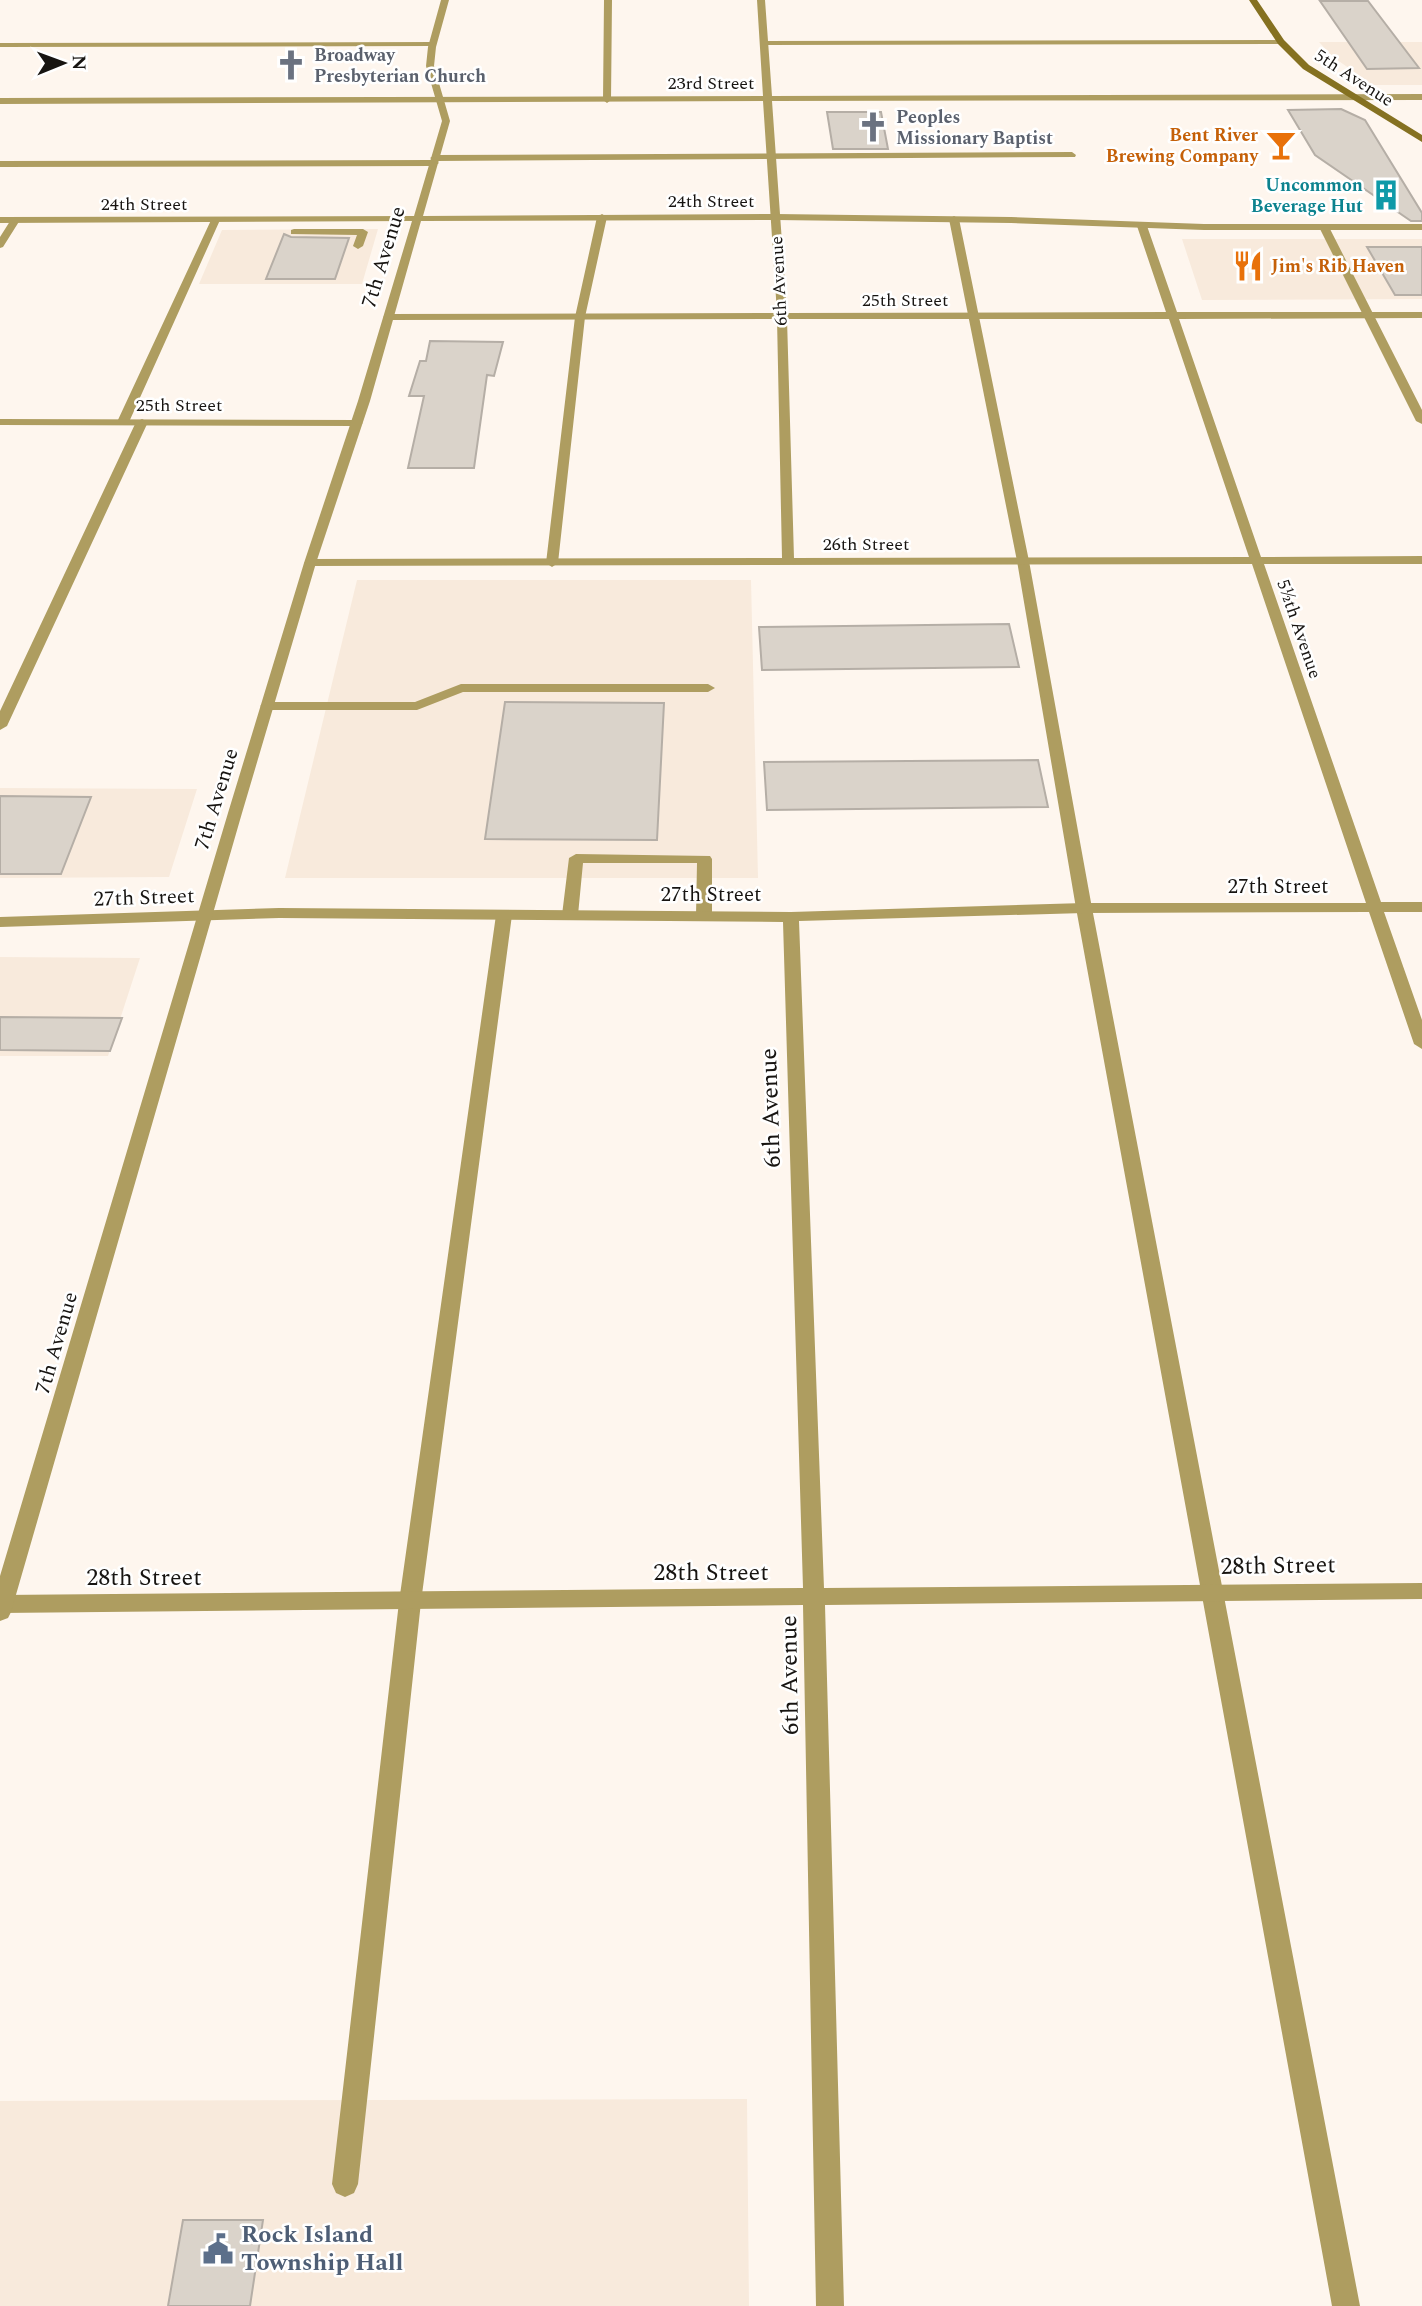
<svg xmlns="http://www.w3.org/2000/svg" width="1422" height="2306" viewBox="0 0 1422 2306" font-family="Spectral,serif">
  <style>
    .built { fill: #f8eadc }
    .building { fill: #dad3ca; stroke: #b5aea6; stroke-width: 2 }
    .lines { fill: none; stroke-linecap: round; stroke-linejoin: round }
    .service { fill: #ae9d60; fill-rule: evenodd }
    .minor { fill: #ae9d60; fill-rule: evenodd }
    .tertiary { fill: #ae9d60; fill-rule: evenodd }
    .secondary { fill: #857121; fill-rule: evenodd }
    .labels { text-anchor: middle; dominant-baseline: central; stroke-width: 5; stroke-linejoin: round; paint-order: stroke }
    .far-worship-label { font-size: 18px; font-weight: bold; fill: #5b616d; stroke: #fff; text-anchor: start }
    .far-street-label { font-size: 18px; fill: #171411; stroke: #fff }
    .far-food-label { font-size: 18px; font-weight: bold; fill: #c56008; stroke: #fff; text-anchor: end }
    .far-culture-label { font-size: 18px; font-weight: bold; fill: #0d838f; stroke: #fff; text-anchor: end }
    .street-label { font-size: 21px; fill: #171411; stroke: #fff }
    .near-street-label { font-size: 24px; fill: #171411; stroke: #fff }
    .near-service-label { font-size: 24px; font-weight: bold; fill: #4e5e75; stroke: #fff; text-anchor: start }
  </style>
  <rect width="100%" height="100%" fill="#fef6ee"/>
  <path class="built" d="M 1319,42 L 1422,42 L 1422,85 L 1373,85 L 1333,57 Z
    M 378,229 L 362,284 L 199,284 L 222,230 Z
    M 1182,239 L 1422,239 L 1422,299 L 1202,300 Z
    M 357,580 L 751,580 L 758,878 L 285,878 Z
    M 0,788 L 197,789 L 169,877 L 0,878 Z
    M 0,957 L 140,958 L 108,1056 L 0,1056 Z
    M 747,2099 L 749,2306 L 0,2306 L 0,2101 Z"/>
  <path class="building" d="M 1320,1 L 1368,1 L 1419,68 L 1367,69 Z
    M 1341,109 L 1365,120 L 1422,213 L 1422,221 L 1411,221 L 1315,155 L 1288,110 Z
    M 827,112 L 881,112 L 888,149 L 833,149 Z
    M 284,234 L 291,237 L 349,238 L 335,279 L 266,279 Z
    M 1367,247 L 1422,247 L 1422,295 L 1395,295 Z
    M 430,341 L 503,342 L 494,376 L 487,375 L 474,468 L 408,468 L 424,396 L 409,396 L 420,361 L 426,361 Z
    M 1009,624 L 1019,667 L 762,670 L 759,627 Z
    M 505,702 L 664,703 L 657,840 L 485,839 Z
    M 1038,760 L 1048,807 L 767,810 L 764,762 Z
    M 0,796 L 91,797 L 61,874 L 0,874 Z
    M 0,1017 L 122,1018 L 110,1051 L 0,1050 Z
    M 183,2220 L 263,2220 L 250,2306 L 168,2306 Z"/>
  <g class="lines">
    <path class="service" d="M 604,0 L 612,0 L 611,100 L 607,103 L 603,100 Z
      M 1281,40 L 1284,44 L 764,45 L 760,43 L 764,41 Z
      M 436,42 L 433,46 L 0,47 L 0,43 Z
      M 1072,152 L 1076,155 L 1075,157 L 436,161 L 439,163 L 434,166 L 0,167 L 0,161 L 433,160 L 430,158 L 435,155 Z
      M 602,214 L 607,217 L 585,317 L 558,563 L 552,567 L 546,563 L 575,317 L 597,217 Z
      M 954,216 L 959,219 L 1029,561 L 1092,908 L 1360,2306 L 1332,2306 L 1076,908 L 1017,561 L 949,219 Z
      M 212,218 L 220,220 L 129,422 L 119,424 L 117,422 Z
      M 1324,224 L 1329,227 L 1422,410 L 1422,424 L 1416,421 L 1319,227 Z
      M 294,229 L 363,229 L 368,232 L 363,246 L 358,249 L 353,246 L 357,235 L 291,234 L 291,230 Z
      M 142,419 L 148,422 L 7,726 L 0,730 L 0,711 L 136,422 Z
      M 461,684 L 708,684 L 715,688 L 708,692 L 463,692 L 417,710 L 267,710 L 260,706 L 267,702 L 415,702 Z
      M 576,854 L 710,856 L 712,859 L 712,916 L 704,921 L 696,916 L 697,863 L 583,863 L 578,915 L 570,920 L 565,918 L 562,915 L 569,858 Z
      M 504,910 L 512,915 L 421,1602 L 358,2184 L 354,2193 L 345,2197 L 336,2193 L 332,2184 L 399,1602 L 496,915 Z"/>
    <path class="minor" d="M 757,0 L 765,0 L 772,96 L 1422,94 L 1422,100 L 772,101 L 787,313 L 1166,312 L 1137,226 L 1142,223 L 1147,226 L 1177,312 L 1422,312 L 1422,318 L 1179,319 L 1261,557 L 1422,556 L 1422,564 L 1264,564 L 1381,902 L 1422,902 L 1422,912 L 1384,912 L 1422,1020 L 1422,1049 L 1414,1044 L 1369,912 L 1084,913 L 799,921 L 824,1588 L 1422,1583 L 1422,1599 L 825,1605 L 844,2306 L 816,2306 L 803,1605 L 0,1613 L 0,1595 L 803,1588 L 783,922 L 279,918 L 0,927 L 0,917 L 279,908 L 791,912 L 1084,903 L 1366,903 L 1252,564 L 306,566 L 304,563 L 310,559 L 782,558 L 777,319 L 388,320 L 383,317 L 388,314 L 777,313 L 763,101 L 0,104 L 0,98 L 763,96 ZM 787,319 L 1169,319 L 1249,557 L 794,558 Z
      M 12,218 L 20,220 L 3,247 L 0,248 L 0,237 Z
      M 0,419 L 357,420 L 363,423 L 357,426 L 0,425 Z"/>
    <path class="tertiary" d="M 441,0 L 449,0 L 436,47 L 434,66 L 450,121 L 423,216 L 776,214 L 1011,217 L 1204,224 L 1422,224 L 1422,230 L 1204,230 L 1011,223 L 776,220 L 421,221 L 370,401 L 316,563 L 242,813 L 11,1612 L 8,1618 L 0,1621 L 0,1576 L 228,813 L 304,563 L 358,401 L 412,221 L 0,223 L 0,217 L 414,216 L 442,121 L 426,66 L 428,47 Z"/>
    <path class="secondary" d="M 1249,0 L 1257,0 L 1284,40 L 1309,65 L 1422,135 L 1422,142 L 1303,69 L 1278,44 Z"/>
  </g>
  <defs>
    <g id="church-bare" transform="scale(2.415)"><path d="M-1.2-6h2.4v3.5h3.3v2.4h-3.3V6h-2.4V-.1h-3.3v-2.4h3.3Z" fill="#6b7280" stroke="#fff" stroke-width="2.5" paint-order="stroke"/></g>
    <g id="bar-bare" transform="scale(2.415)"><path d="M-6-5H6L.8 .8V4.5H3.5V6h-7V4.5H-.8V.8Z" fill="#e8710a" stroke="#fff" stroke-width="2.5" paint-order="stroke"/></g>
    <g id="building-bare" transform="scale(2.415)"><path d="M-4-6H4V6H1V3H-1V6H-4ZM-2.5-4.3h1.7v1.8h-1.7ZM.8-4.3h1.7v1.8H.8ZM-2.5-1h1.7V.8h-1.7ZM.8-1h1.7V.8H.8Z" fill="#0f9aa8" stroke="#fff" stroke-width="2.5" paint-order="stroke"/></g>
    <g id="restaurant-bare" transform="scale(2.415)"><path d="M-5-6h1v4h1v-4h1v4h1v-4h1v5L-1.5 .5V6h-2V.5L-5-1ZM5-6V6H3V1.5H1.5Q1.5-4 5-6Z" fill="#e8710a" stroke="#fff" stroke-width="2.5" paint-order="stroke"/></g>
    <g id="civic-bare" transform="scale(2.415)"><path d="M-.6-6.5H3V-4.5H.6V-3L4-1V1h2V6H-6V1h2V-1L-.6-3ZM-1.2 2.5V6h2.4V2.5Z" fill="#5c6f8a" stroke="#fff" stroke-width="2.5" paint-order="stroke"/></g>
  </defs>
  <g fill-rule="evenodd">
    <use href="#church-bare" x="291" y="65"/>
    <use href="#church-bare" x="873" y="127"/>
    <use href="#bar-bare" x="1281" y="145"/>
    <use href="#building-bare" x="1386" y="195"/>
    <use href="#restaurant-bare" x="1248" y="266"/>
    <use href="#civic-bare" x="218" y="2249"/>
  </g>
  <g class="labels">
    <g class="far-worship-label">
      <text x="314" y="55">Broadway<tspan x="314" dy="21">Presbyterian Church</tspan></text>
      <text x="896" y="117">Peoples<tspan x="896" dy="21">Missionary Baptist</tspan></text>
    </g>
    <g class="far-street-label">
      <text transform="translate(1354 78) rotate(33)">5th Avenue</text>
      <text x="711" y="83">23rd Street</text>
      <text x="711" y="201">24th Street</text>
      <text x="144" y="204">24th Street</text>
      <text transform="translate(779 281) rotate(-93)">6th Avenue</text>
      <text x="905" y="300">25th Street</text>
      <text x="179" y="405">25th Street</text>
      <text x="866" y="544">26th Street</text>
      <text transform="translate(1299 629) rotate(71)">5½th Avenue</text>
    </g>
    <g class="far-food-label">
      <text x="1258" y="135">Bent River<tspan x="1258" dy="21">Brewing Company</tspan></text>
      <text x="1271" y="266" text-anchor="start">Jim's Rib Haven</text>
    </g>
    <g class="far-culture-label">
      <text x="1363" y="185">Uncommon<tspan x="1363" dy="21">Beverage Hut</tspan></text>
    </g>
    <g class="street-label">
      <text transform="translate(384 257) rotate(-73)">7th Avenue</text>
      <text transform="translate(217 799) rotate(-73)">7th Avenue</text>
      <text x="1278" y="887">27th Street</text>
      <text x="711" y="895">27th Street</text>
      <text transform="translate(144 898) rotate(-2)">27th Street</text>
      <text transform="translate(57 1343) rotate(-74)">7th Avenue</text>
    </g>
    <g class="near-street-label">
      <text transform="translate(771 1108) rotate(-92)">6th Avenue</text>
      <text transform="translate(1278 1566) rotate(-1)">28th Street</text>
      <text x="711" y="1573">28th Street</text>
      <text x="144" y="1578">28th Street</text>
      <text transform="translate(790 1675) rotate(-91)">6th Avenue</text>
    </g>
    <g class="near-service-label">
      <text x="241" y="2235">Rock Island<tspan x="241" dy="28">Township Hall</tspan></text>
    </g>
  </g>
  <g transform="translate(63 63) rotate(89)" stroke="#ffffff" stroke-width="5" paint-order="stroke">
  <path d="M0-5L12 26L0 18L-12 26Z" fill="#171411"/>
  <text y="-10" font-size="19" font-weight="bold" text-anchor="middle" fill="#171411">N</text>
  </g>
</svg>
